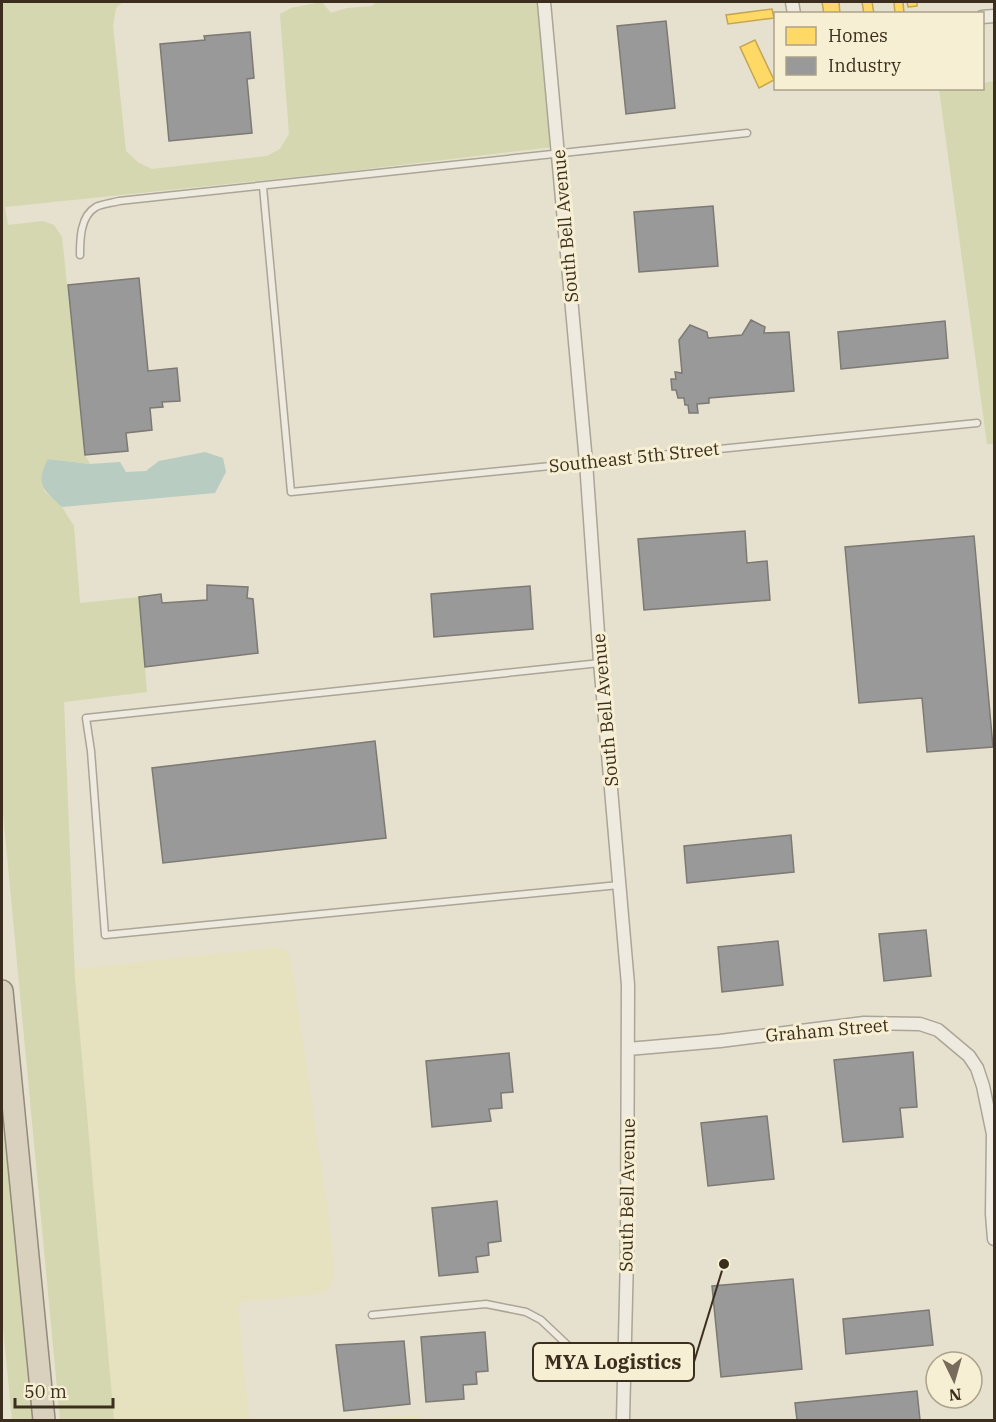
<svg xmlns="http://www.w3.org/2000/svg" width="996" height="1422" viewBox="0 0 996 1422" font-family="'IBM Plex Serif',serif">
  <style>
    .farmland { fill: #e6e1be }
    .green { fill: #d4d7af }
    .water { fill: #b8ccc1 }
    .homes { fill: #ffd966; stroke: #c4a650; stroke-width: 1.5 }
    .industry { fill: #999; stroke: #7d7974; stroke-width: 1.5 }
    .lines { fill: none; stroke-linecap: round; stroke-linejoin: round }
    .lane-casing { stroke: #aba597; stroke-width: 9 }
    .street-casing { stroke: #aba597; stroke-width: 15 }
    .highway-casing { stroke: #918a7d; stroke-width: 24 }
    .lane { stroke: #eeeadf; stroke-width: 6 }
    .street { stroke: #eeeadf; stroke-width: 12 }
    .highway { stroke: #d9d1be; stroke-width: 21 }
    .labels { text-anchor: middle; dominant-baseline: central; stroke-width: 6; stroke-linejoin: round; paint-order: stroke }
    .street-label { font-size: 18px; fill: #3b2e1e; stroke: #f7efd3 }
    .leader { fill: none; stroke: #3b2e1e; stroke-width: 2 }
    .callout-dot { fill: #3b2e1e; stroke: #f7efd3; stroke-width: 2 }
    .callout { fill: #f7efd3; stroke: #3b2e1e; stroke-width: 2 }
    .callout-label { font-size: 20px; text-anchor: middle; font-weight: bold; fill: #3b2e1e }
  </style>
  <rect width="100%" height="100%" fill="#e6e0ce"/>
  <path class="farmland" d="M 281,947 L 290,955 L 327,1205 L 334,1268 L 333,1281 L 325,1293 L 242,1302 L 238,1308 L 249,1420 L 114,1420 L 74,969 Z
    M 414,1415 L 426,1420 L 352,1420 Z"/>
  <path class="green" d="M 2,2 L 123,2 L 116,8 L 113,26 L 126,151 L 139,163 L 152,169 L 267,156 L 280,149 L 289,134 L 280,14 L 291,8 L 322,2 L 331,13 L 347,8 L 372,6 L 377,2 L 537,2 L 553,147 L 325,174 L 5,207 L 8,225 L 43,221 L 54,225 L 62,237 L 85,455 L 90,464 L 49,459 L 44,491 L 62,507 L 74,526 L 80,603 L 139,597 L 147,692 L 64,702 L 75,980 L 114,1420 L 60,1420 L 2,802 Z
    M 994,81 L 994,444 L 987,444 L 939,89 L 982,88 L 983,83 Z
    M 2,1094 L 33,1420 L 12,1420 L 2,1317 Z"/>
  <path class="water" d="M 205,452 L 223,458 L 226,472 L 215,493 L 62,507 C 43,490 35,483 48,459 L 90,464 L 120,462 L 126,472 L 146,471 L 159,461 Z"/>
  <path class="homes" d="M 822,2 L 839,2 L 840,14 L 824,14 Z
    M 862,2 L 872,2 L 874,14 L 864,14 Z
    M 894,2 L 903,2 L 904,13 L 895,14 Z
    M 907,2 L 917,2 L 917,6 L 908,7 Z
    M 772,9 L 774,18 L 728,24 L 726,15 Z
    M 755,40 L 774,80 L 759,88 L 740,47 Z"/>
  <path class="industry" d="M 666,21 L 675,108 L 626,114 L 617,26 Z
    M 250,32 L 254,78 L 247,79 L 252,133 L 169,141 L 160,44 L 205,40 L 204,36 Z
    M 713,206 L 718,266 L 639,272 L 634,212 Z
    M 139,278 L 148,371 L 177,368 L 180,401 L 162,402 L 163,407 L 150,408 L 152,430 L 126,433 L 128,451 L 85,455 L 68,285 Z
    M 751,320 L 765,327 L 764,333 L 789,332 L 794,391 L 709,398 L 709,403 L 697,404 L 698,413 L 689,413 L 688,405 L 685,405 L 684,398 L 678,398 L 676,390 L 672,390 L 671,379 L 676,379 L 675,372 L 682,373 L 679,340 L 690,325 L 707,332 L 708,338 L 742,335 Z
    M 945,321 L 948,358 L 841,369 L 838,332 Z
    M 745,531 L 747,563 L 767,561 L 770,600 L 644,610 L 638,539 Z
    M 974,536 L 993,747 L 927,752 L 922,698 L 859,703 L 845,547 Z
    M 207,585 L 248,587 L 247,598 L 253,599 L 258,653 L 145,667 L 139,597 L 161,594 L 162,603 L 207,600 Z
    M 530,586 L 533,629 L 434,637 L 431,594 Z
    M 375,741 L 386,838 L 163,863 L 152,768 Z
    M 791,835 L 794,872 L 687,883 L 684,846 Z
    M 926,930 L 931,976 L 884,981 L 879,934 Z
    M 778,941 L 783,985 L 722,992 L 718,947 Z
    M 913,1052 L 917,1107 L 900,1108 L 903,1137 L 843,1142 L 834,1060 Z
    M 509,1053 L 513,1092 L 501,1093 L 502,1108 L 489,1109 L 491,1121 L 432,1127 L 426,1061 Z
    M 767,1116 L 774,1179 L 708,1186 L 701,1123 Z
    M 497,1201 L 501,1241 L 488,1243 L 489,1255 L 476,1257 L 478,1272 L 439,1276 L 432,1208 Z
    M 793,1279 L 802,1369 L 721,1377 L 712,1286 Z
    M 929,1310 L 933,1345 L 846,1354 L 843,1319 Z
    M 485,1332 L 488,1371 L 476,1372 L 477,1384 L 463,1385 L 464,1399 L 426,1402 L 421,1337 Z
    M 404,1341 L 410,1404 L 344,1411 L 336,1345 Z
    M 917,1391 L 920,1420 L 797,1420 L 795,1403 Z"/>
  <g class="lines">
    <g class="lane-casing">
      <path id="lane" d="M 263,187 L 291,492 L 977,423
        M 80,255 C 80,240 80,216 96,207 C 102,204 112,203 119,201 L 747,133
        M 600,663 L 86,718 L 91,751 L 105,935 L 619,885
        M 372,1315 L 486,1304 L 526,1312 L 541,1320 L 577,1354 L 593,1358 L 624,1359"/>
    </g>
    <g class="street-casing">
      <path id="street" d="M 544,2 L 586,462 L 600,662 L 628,985 L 627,1256 L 623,1420
        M 792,2 L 794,14
        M 982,17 L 994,16
        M 628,1049 L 720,1041 L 864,1023 L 920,1024 L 938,1030 L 969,1056 L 977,1068 L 983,1086 L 993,1134 L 992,1214 L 994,1239"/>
    </g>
    <g class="highway-casing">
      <path id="highway" d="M 2,991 L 44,1420"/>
    </g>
    <use href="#lane" class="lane"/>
    <use href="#street" class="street"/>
    <use href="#highway" class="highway"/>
  </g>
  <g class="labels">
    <g class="street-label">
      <text transform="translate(565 226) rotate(-95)">South Bell Avenue</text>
      <text transform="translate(634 457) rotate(-6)">Southeast 5th Street</text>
      <text transform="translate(605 710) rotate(-95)">South Bell Avenue</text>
      <text transform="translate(827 1030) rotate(-5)">Graham Street</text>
      <text transform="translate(627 1195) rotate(-89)">South Bell Avenue</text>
    </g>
  </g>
  <path class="leader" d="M724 1264L694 1362"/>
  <circle class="callout-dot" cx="724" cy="1264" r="6"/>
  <rect class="callout" x="533" y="1343" width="161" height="38" rx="6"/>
  <g class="callout-label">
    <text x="613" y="1369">MYA Logistics</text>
  </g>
  <rect width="996" height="1422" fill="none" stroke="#3b2e1e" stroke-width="6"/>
  <rect x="774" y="12" width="210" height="78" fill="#f7efd3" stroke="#aca28b" stroke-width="1.5"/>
  <rect x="786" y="27" width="30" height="18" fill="#ffd966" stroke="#aca28b" stroke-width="1.5"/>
  <text x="828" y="42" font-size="18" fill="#3b2e1e">Homes</text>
  <rect x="786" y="57" width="30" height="18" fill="#999999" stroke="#aca28b" stroke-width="1.5"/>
  <text x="828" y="72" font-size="18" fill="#3b2e1e">Industry</text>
  <g transform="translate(954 1380) rotate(175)"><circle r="28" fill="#f7efd3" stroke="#aca28b" stroke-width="1.5"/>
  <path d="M0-4.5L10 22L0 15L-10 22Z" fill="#776c5c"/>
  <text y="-9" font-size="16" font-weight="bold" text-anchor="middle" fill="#3b2e1e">N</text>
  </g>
  <path d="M15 1398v9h98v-9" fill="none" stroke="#3b2e1e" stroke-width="3"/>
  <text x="24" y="1398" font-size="18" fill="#3b2e1e" stroke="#f7efd3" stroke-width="4.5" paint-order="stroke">50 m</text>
</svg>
